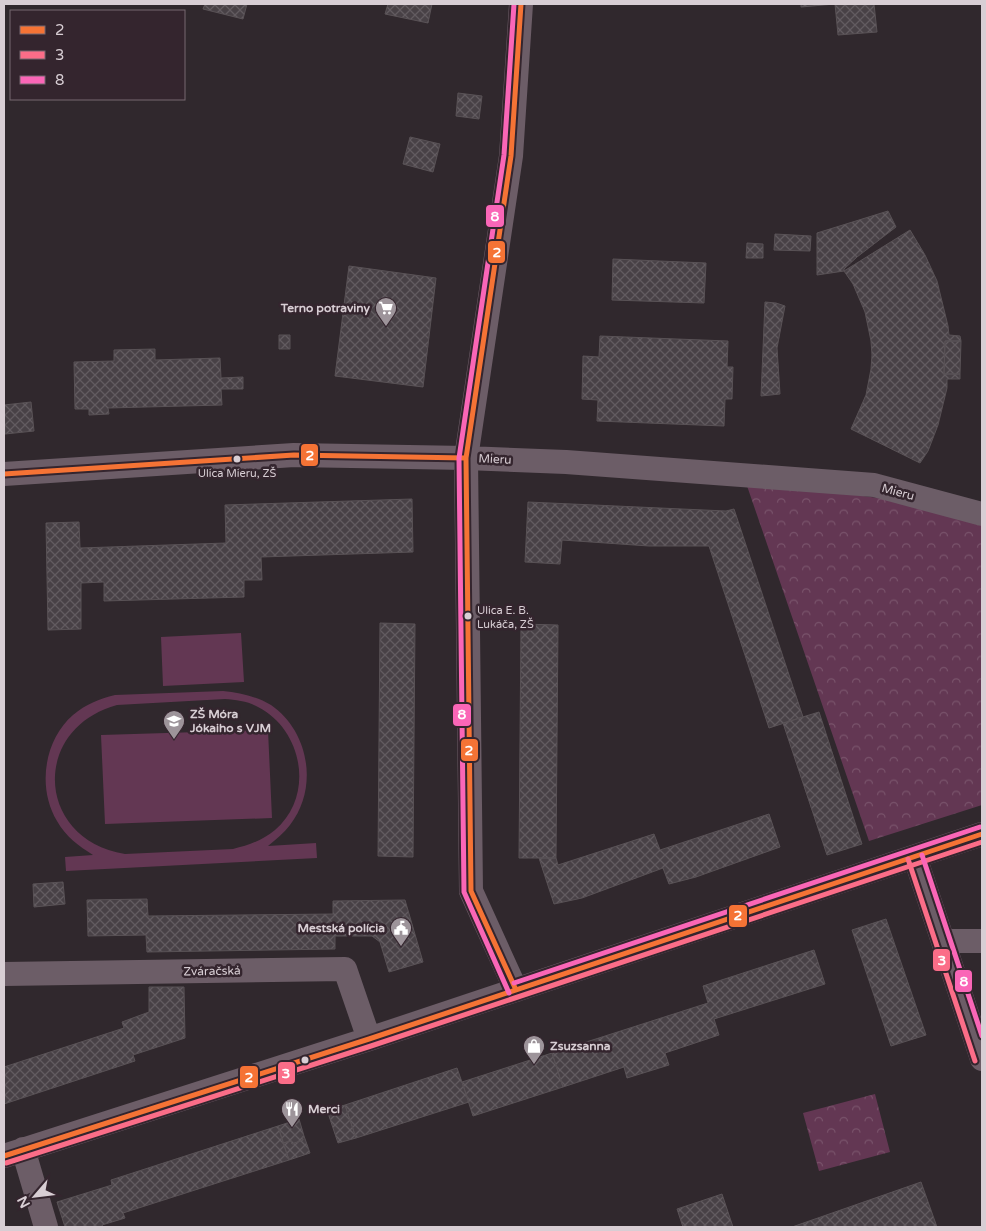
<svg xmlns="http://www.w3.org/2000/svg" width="986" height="1231" viewBox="0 0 986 1231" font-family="'Varela Round',sans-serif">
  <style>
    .park { fill: url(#park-crowns) }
    .pitch { fill: #633753; fill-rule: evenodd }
    .building { fill: url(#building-cross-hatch); stroke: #595256 }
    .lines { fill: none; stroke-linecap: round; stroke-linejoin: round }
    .minor { stroke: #6c5d67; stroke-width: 24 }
    .bus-1-casing { stroke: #34252e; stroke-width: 9 }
    .bus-2-casing { stroke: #34252e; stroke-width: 9 }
    .bus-3-casing { stroke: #34252e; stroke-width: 9 }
    .bus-1 { stroke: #f57335; stroke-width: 5 }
    .bus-2 { stroke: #fb6d88; stroke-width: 5 }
    .bus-3 { stroke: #fa66b7; stroke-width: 5 }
    .bus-dot { fill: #d8ced4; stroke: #34252e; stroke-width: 2 }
    .labels { text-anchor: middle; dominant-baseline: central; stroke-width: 5; stroke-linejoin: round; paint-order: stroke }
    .bus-label { font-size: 11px; fill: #d8ced4; stroke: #34252e }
    .poi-label { font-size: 12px; font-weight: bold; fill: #d8ced4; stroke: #34252e; text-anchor: start }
    .street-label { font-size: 12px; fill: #d8ced4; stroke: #34252e }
    .line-badge { stroke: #34252e; stroke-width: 2 }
    .badge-label { font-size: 14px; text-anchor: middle; font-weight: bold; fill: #fff }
  </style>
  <defs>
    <pattern id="park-crowns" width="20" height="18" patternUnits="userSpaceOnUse" patternTransform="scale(1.25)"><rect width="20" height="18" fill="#633753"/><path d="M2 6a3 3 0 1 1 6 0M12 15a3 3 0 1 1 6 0" fill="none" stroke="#79536b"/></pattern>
    <pattern id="building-cross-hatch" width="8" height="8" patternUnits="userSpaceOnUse" patternTransform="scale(1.25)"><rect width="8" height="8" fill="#484146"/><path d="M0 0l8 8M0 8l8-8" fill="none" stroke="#625b60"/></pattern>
  </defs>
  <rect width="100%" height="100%" fill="#30282d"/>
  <path class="park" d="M 745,480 L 900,501 L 982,524 L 982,805 L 869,841 Z
    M 875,1094 L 890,1152 L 819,1171 L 803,1113 Z"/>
  <path class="pitch" d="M 241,633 L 244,682 L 163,686 L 161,637 Z
    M 223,691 C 240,693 256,696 271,705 C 309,731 319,788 290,825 C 284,833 276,839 268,846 L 316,843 L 317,858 L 66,871 L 65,857 L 93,855 C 79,846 66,837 57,821 C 37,788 44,740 73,715 C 86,704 99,699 115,695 ZM 225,699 C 236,700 248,701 258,707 C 303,730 315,796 275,830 C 263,840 249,845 233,849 L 125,854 C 36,840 30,729 117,705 Z
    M 268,730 L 272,818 L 105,824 L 101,735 Z"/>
  <path class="building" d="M 205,4 L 247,4 L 243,19 L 203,9 Z
    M 388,4 L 432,4 L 428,23 L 385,14 Z
    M 801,4 L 874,4 L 877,32 L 838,35 L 835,4 L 801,7 Z
    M 458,93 L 482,96 L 479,119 L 456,116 Z
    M 410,137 L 440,144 L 433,172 L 403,164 Z
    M 888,211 L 896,227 L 857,257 L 844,269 L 844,271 L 817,275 L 817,233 Z
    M 910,230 L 925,255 L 937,281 L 948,326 L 949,335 L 960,336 L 961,341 L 945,341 L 944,374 L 960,374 L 960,379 L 947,379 L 947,388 L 938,425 L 928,451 L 920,463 L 851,429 L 866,395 L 871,369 L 872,355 L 871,341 L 865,312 L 853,284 L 844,271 Z
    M 775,234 L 811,236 L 810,251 L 774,250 Z
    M 747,243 L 763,244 L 763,258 L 746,258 Z
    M 613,259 L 706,263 L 704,303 L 612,300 Z
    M 349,266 L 436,278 L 423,387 L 335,376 Z
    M 765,302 L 776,303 L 785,306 L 777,348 L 780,394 L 761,396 Z
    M 279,335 L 290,335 L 290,349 L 279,349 Z
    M 600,336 L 728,341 L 727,367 L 733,367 L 732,399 L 725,399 L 724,426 L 597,421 L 598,400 L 582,399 L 583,356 L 599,357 Z
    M 945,341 L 961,341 L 960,374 L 944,374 Z
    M 155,349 L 155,360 L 220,358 L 221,378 L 243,377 L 243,389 L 221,389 L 222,405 L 108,408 L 109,414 L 89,415 L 89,409 L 75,409 L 74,362 L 114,361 L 114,350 Z
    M 31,402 L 34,431 L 5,434 L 4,405 Z
    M 412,499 L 413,552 L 261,557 L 262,580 L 244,580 L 244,597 L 104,601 L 104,582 L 81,583 L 81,629 L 48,630 L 46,523 L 79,522 L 80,548 L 226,543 L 225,505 Z
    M 528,502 L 726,511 L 734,509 L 803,717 L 769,728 L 709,546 L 649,546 L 562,540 L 560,564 L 525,562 Z
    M 380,623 L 415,624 L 413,857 L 378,856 Z
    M 521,624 L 558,625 L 556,858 L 519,858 Z
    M 819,712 L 862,844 L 827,855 L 783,723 Z
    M 769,814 L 780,847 L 696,877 L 669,884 L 663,868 L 582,898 L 554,904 L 539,858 L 556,858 L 558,865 L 654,834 L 660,850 Z
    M 63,882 L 65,904 L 34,907 L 33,884 Z
    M 147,899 L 148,916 L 333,914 L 333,901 L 405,900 L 423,962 L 389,972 L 380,942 L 372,936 L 335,936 L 335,949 L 147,952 L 146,935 L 88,936 L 87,900 Z
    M 886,919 L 926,1035 L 891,1046 L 852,930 Z
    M 814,950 L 825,984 L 714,1019 L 719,1035 L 665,1053 L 669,1065 L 627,1078 L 624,1067 L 563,1087 L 552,1053 L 708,1003 L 703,986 Z
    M 149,987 L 184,987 L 185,1038 L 133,1055 L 135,1061 L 4,1104 L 4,1067 L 124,1028 L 122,1022 L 149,1012 Z
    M 552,1053 L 563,1087 L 473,1116 L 462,1082 Z
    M 457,1068 L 469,1102 L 356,1138 L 345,1105 Z
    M 345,1105 L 356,1138 L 338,1143 L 327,1110 Z
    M 299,1119 L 304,1136 L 302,1137 L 303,1140 L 292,1144 L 291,1141 L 283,1143 L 278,1126 Z
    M 278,1126 L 289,1160 L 123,1213 L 125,1218 L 102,1225 L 103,1227 L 65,1227 L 57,1202 L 112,1185 L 111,1180 Z
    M 304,1136 L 310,1153 L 289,1160 L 283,1143 L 291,1141 L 292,1144 L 303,1140 L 302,1137 Z
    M 921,1182 L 937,1227 L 792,1227 Z
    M 722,1194 L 733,1227 L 683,1227 L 677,1209 Z"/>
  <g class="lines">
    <path class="minor" d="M 4,474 L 294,455 L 466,458 L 566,462 L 874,485 L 982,514
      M 915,857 L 982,1059
      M 944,941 L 982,941
      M 4,974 L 345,969 L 369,1039
      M 516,990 L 471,891 L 466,458 L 511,156 L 521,4
      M 23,1149 L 46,1227
      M 4,1156 L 369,1039 L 982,834"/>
    <g class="bus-1-casing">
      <path id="bus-1" d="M 4,474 L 294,455 L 466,458
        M 516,990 L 471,891 L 466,458 L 511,156 L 521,4
        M 4,1156 L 369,1039 L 982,834"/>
    </g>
    <g class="bus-2-casing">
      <path id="bus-2" d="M 908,859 L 975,1061
        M 6,1163 L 371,1046 L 982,842"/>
    </g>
    <g class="bus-3-casing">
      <path id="bus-3" d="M 922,855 L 982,1036
        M 514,983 L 980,827
        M 509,993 L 464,892 L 459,458 L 504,155 L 514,4"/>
    </g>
    <use href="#bus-1" class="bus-1"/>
    <use href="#bus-2" class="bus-2"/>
    <use href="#bus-3" class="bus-3"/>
  </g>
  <defs>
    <g id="supermarket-pin" transform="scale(1.125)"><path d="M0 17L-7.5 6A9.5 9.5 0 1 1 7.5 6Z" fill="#9d949a" stroke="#34252e"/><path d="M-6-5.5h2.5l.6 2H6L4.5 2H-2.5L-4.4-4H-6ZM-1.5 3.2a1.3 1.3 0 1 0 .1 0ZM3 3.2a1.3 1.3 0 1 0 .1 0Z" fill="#fff"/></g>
    <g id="school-pin" transform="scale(1.125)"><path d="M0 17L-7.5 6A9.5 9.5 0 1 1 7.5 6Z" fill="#9d949a" stroke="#34252e"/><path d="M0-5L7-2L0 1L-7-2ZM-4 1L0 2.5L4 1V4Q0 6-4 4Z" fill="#fff"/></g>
    <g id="civic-pin" transform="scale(1.125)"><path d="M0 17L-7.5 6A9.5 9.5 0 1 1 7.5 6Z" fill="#9d949a" stroke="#34252e"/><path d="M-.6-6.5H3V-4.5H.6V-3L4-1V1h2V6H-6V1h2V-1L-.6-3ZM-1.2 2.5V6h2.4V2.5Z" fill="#fff"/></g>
    <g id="shop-pin" transform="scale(1.125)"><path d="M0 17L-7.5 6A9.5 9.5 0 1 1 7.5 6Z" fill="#9d949a" stroke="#34252e"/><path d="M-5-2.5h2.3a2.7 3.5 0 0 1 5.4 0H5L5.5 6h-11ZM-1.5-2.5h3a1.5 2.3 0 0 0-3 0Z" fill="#fff"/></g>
    <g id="restaurant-pin" transform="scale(1.125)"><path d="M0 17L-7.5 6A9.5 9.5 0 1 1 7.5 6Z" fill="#9d949a" stroke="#34252e"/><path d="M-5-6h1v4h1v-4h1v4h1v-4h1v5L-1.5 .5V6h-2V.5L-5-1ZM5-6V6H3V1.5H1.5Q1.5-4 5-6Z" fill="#fff"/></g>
  </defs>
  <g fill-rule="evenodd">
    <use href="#supermarket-pin" x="386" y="308"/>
    <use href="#school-pin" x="174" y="721"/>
    <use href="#civic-pin" x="401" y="928"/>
    <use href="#shop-pin" x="534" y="1046"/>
    <use href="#restaurant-pin" x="292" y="1109"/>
  </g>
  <g class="bus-dot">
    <circle cx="237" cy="459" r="4.5"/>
    <circle cx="468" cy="616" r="4.5"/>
    <circle cx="305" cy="1060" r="4.5"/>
  </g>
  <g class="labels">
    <g class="bus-label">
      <text x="237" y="473">Ulica Mieru, ZŠ</text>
      <text x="477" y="610" text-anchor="start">Ulica E. B.<tspan x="477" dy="14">Lukáča, ZŠ</tspan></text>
    </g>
    <g class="poi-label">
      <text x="370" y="308" text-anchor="end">Terno potraviny</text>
      <text x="190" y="714">ZŠ Móra<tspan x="190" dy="14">Jókaiho s VJM</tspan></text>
      <text x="385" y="928" text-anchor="end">Mestská polícia</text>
      <text x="550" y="1046">Zsuzsanna</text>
      <text x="308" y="1109">Merci</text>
    </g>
    <g class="street-label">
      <text transform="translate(495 459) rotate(3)">Mieru</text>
      <text transform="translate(898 492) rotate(15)">Mieru</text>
      <text transform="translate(212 971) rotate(-1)">Zváračská</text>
    </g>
  </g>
  <g class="line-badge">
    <rect x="485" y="204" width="20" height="24" rx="5" fill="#fa66b7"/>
    <rect x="487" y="240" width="19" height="24" rx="5" fill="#f57335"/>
    <rect x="300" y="443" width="19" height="24" rx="5" fill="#f57335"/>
    <rect x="452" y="703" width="20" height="24" rx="5" fill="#fa66b7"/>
    <rect x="460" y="738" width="19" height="24" rx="5" fill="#f57335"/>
    <rect x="728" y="904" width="20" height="24" rx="5" fill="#f57335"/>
    <rect x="932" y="948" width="19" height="24" rx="5" fill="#fb6d88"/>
    <rect x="954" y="969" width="19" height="24" rx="5" fill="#fa66b7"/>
    <rect x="277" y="1061" width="19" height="24" rx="5" fill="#fb6d88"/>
    <rect x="239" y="1065" width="20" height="24" rx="5" fill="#f57335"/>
  </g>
  <g class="badge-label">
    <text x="495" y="221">8</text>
    <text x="497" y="257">2</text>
    <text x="310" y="460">2</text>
    <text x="462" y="719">8</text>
    <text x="469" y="755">2</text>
    <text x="738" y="920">2</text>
    <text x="942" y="965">3</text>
    <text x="964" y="986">8</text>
    <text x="286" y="1078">3</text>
    <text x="249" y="1082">2</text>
  </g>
  <rect width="986" height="1231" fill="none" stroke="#d8ced4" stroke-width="10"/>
  <rect x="10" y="10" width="175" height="90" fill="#34252e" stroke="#766970"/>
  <rect x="20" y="26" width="25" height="8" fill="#f57335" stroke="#766970"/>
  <text x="55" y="35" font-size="15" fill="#d8ced4">2</text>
  <rect x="20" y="51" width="25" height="8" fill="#fb6d88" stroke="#766970"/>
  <text x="55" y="60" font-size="15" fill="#d8ced4">3</text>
  <rect x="20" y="76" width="25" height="8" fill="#fa66b7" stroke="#766970"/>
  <text x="55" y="85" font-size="15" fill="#d8ced4">8</text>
  <g transform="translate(35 1196) rotate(242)" stroke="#34252e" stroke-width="4" paint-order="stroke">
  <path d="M0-4L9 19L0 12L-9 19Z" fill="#d8ced4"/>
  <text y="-8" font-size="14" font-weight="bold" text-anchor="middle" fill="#d8ced4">N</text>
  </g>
</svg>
